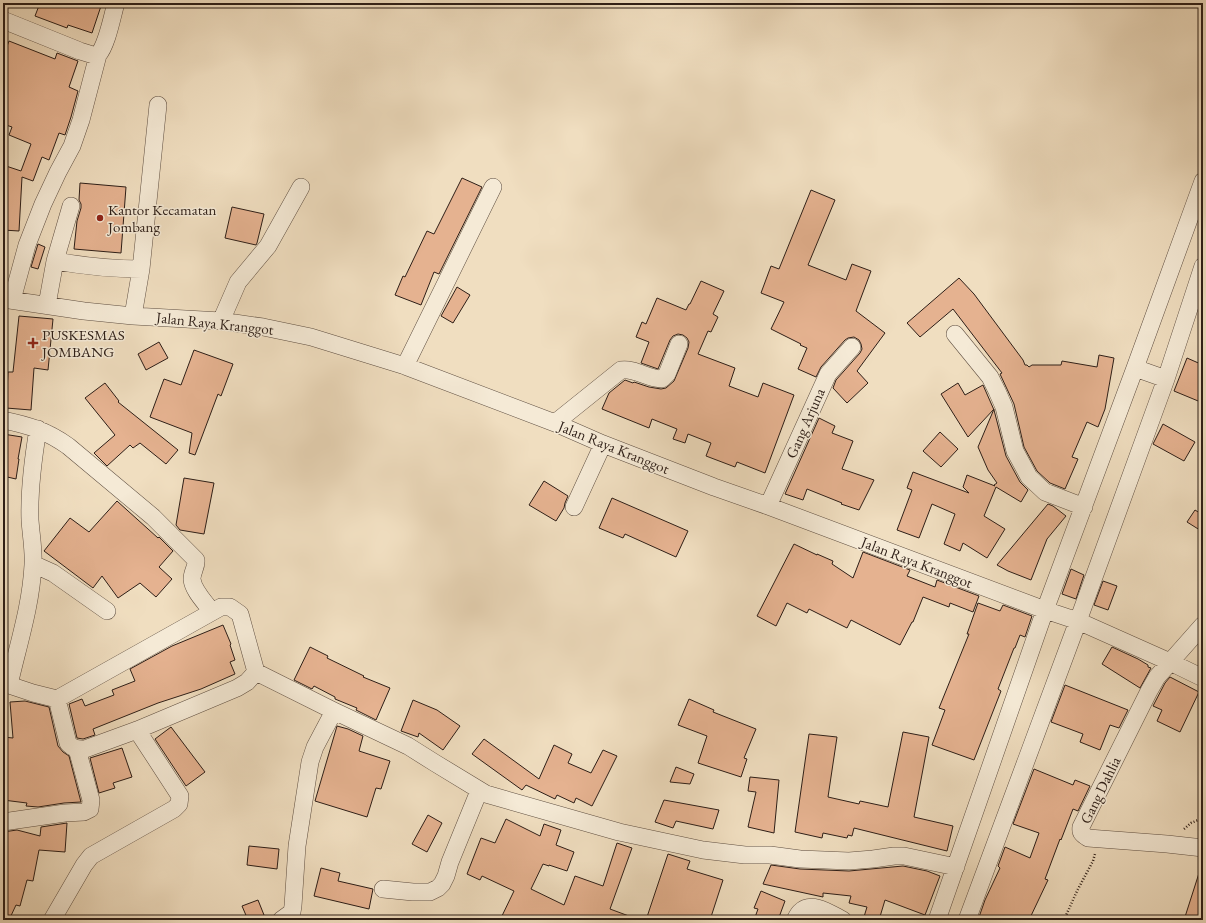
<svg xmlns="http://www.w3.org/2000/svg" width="1206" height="923" viewBox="0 0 1206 923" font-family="'EB Garamond',serif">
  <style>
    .building { fill: #e5b290; stroke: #2d1e17 }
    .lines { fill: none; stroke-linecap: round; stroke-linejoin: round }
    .minor-casing { stroke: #5e4e41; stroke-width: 18 }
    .path { stroke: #2d1e17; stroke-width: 2.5; stroke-dasharray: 1 2; stroke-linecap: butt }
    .minor { stroke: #f5ead6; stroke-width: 17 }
    .poi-dot { fill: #8f2418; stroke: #f5ead6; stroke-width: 1.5 }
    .labels { text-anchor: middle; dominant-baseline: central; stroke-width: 3; stroke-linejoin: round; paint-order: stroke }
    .poi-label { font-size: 15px; fill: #2d1e17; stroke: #f5ead6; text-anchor: start }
    .street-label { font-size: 15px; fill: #2d1e17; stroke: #f5ead6 }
  </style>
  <rect width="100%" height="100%" fill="#f0dec0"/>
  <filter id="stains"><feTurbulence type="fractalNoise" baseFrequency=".005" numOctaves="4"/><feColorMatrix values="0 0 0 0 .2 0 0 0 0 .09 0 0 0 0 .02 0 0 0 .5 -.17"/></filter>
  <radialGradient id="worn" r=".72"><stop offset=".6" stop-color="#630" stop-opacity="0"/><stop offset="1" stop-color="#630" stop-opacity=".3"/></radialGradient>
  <path class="building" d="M 40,3 L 102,3 L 92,33 L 68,25 L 67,28 L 35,16 Z
    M 9,41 L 55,59 L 57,53 L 78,61 L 69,87 L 78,91 L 71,117 L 65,135 L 59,133 L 49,160 L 42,157 L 33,181 L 22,177 L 19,231 L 3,230 L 3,165 L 21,171 L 31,144 L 9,135 L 12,127 L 3,124 L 3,57 Z
    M 462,178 L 482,187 L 439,274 L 434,272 L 421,305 L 395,295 L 403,276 L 405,277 L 427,231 L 434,234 Z
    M 80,183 L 126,187 L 121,253 L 74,249 L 77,221 L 81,208 L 81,204 L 79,200 Z
    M 811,190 L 835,200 L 808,265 L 846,280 L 852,264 L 871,271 L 856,311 L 885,333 L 857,371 L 868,383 L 847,403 L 833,388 L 836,380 L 860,353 L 862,349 L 861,344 L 859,340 L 854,337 L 848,338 L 845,340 L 821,367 L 816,377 L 798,369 L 807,348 L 800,345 L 801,344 L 771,329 L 784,302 L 761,293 L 771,266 L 779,269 Z
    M 232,207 L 264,214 L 257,243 L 256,245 L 225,238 Z
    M 38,244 L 45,247 L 38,269 L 31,267 Z
    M 959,278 L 974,294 L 1023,360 L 1025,365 L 1027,365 L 1029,367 L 1032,365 L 1061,365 L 1062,361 L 1097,367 L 1099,355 L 1114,358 L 1105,409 L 1098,427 L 1087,422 L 1072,457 L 1078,459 L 1065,489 L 1050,483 L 1037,471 L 1024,447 L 1014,404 L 1000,374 L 1002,373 L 953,309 L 920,337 L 907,323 Z
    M 701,281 L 724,291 L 713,314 L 718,317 L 711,332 L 708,331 L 698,354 L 735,368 L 729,386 L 758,397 L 763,383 L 794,395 L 765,473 L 737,462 L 735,467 L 706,456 L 711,443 L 688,434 L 685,443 L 673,439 L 677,429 L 652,419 L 649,428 L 602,409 L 609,393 L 625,380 L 633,383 L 634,382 L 649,387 L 661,389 L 666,388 L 674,381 L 688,348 L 689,342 L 687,338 L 683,335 L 678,334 L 673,336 L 670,340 L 658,369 L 641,363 L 649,342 L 636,337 L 642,322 L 646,324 L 657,298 L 686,310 L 689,304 L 690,304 Z
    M 457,287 L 470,295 L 453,323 L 441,316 Z
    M 19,316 L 53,319 L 48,370 L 34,368 L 31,410 L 6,408 L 8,372 L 13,372 Z
    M 159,342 L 168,358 L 146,370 L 138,354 Z
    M 194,350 L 233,364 L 221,396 L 218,394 L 195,455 L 189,453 L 192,433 L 150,417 L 164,379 L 181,385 Z
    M 1187,358 L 1203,365 L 1203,403 L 1174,391 Z
    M 105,383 L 119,401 L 118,402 L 178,450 L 166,464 L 140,443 L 133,448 L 130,445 L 107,466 L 94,453 L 115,435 L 85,398 Z
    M 958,383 L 965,395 L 983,385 L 994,410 L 1006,456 L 1020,482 L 1028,490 L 1021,502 L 996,487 L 984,516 L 1005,529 L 987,558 L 963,543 L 960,551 L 944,544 L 955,514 L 932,504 L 919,538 L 897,530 L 912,490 L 907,488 L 913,472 L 969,493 L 963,487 L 967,475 L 995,486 L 994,485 L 997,483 L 988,470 L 978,447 L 994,409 L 968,437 L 941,394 Z
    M 819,418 L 835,426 L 832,433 L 853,441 L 842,469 L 874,480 L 859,510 L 841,504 L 842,503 L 807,489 L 803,500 L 785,494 Z
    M 1163,424 L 1195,442 L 1184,461 L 1153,444 Z
    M 940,432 L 958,449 L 941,467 L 923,451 Z
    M 3,434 L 22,437 L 18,459 L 19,459 L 16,479 L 3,476 Z
    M 184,478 L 214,483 L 204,534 L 180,530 L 176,525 Z
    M 544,481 L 568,496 L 565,503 L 564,508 L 556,521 L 529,505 Z
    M 612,498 L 688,531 L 676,557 L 625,534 L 623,538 L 599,528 Z
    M 117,501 L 158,538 L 159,537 L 173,551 L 159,567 L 172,579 L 156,597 L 140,583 L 118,598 L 102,576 L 93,588 L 44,551 L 70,518 L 89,532 Z
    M 1048,504 L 1053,506 L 1066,516 L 1047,539 L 1031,580 L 1008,571 L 997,565 Z
    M 1195,510 L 1203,515 L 1203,532 L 1187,522 Z
    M 794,544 L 817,555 L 817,554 L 833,561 L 832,564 L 853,578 L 863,552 L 910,570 L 907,576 L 935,587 L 937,580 L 979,596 L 973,612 L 950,603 L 949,607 L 923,597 L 913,622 L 912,622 L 900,645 L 851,620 L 847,628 L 809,609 L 807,613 L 787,603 L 776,626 L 757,616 Z
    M 1071,569 L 1084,575 L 1076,599 L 1062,594 Z
    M 1103,581 L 1117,586 L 1108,610 L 1094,605 Z
    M 978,603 L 1000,611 L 1003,605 L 1032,616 L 1025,637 L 1020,635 L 1015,648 L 1014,648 L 998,689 L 1001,691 L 974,760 L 932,745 L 945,710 L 939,708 L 969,634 L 967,634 Z
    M 223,625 L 231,644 L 230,645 L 235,660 L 230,662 L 235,674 L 201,689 L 158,703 L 93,729 L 95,735 L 83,739 L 77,738 L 69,704 L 82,699 L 85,706 L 114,695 L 112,690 L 135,681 L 130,669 L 172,646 Z
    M 310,647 L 328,656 L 327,658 L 364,676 L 363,677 L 390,688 L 376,720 L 356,710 L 357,708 L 335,699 L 335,697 L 314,686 L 312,689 L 294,680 Z
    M 1112,647 L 1138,659 L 1148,665 L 1148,667 L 1151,668 L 1140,688 L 1102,664 Z
    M 1170,677 L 1199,692 L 1180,732 L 1157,721 L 1162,710 L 1153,706 L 1165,683 Z
    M 1065,685 L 1128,710 L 1119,728 L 1110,725 L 1100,750 L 1080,742 L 1083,734 L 1051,722 Z
    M 689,699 L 714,710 L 713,712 L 756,729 L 744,758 L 747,759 L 741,777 L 698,763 L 707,736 L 678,725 Z
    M 413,700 L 437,710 L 460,726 L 443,750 L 419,733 L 418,737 L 401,731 Z
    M 25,701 L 49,707 L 58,746 L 63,752 L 69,756 L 81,802 L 64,803 L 38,807 L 26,806 L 27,803 L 3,800 L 3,737 L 13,738 L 10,702 Z
    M 337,726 L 348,729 L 363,736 L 359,751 L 390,761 L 381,789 L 376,788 L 367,817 L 315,801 Z
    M 171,727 L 205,772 L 186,786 L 155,739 Z
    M 903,732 L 929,737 L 914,817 L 953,826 L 947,851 L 854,828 L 852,836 L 848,835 L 847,838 L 823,833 L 822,838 L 795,832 L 809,734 L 837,737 L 828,797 L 859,804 L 860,801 L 888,807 Z
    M 484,739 L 539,779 L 554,745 L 572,754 L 568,763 L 591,773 L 603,750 L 617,756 L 592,806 L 576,798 L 574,803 L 557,795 L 555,799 L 526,785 L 522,790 L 472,754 Z
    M 122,748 L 132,777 L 113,783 L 115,788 L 99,793 L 90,758 Z
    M 676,767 L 694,774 L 690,784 L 670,782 Z
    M 1034,769 L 1073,785 L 1075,780 L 1090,786 L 1078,811 L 1073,809 L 1061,840 L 1060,839 L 1045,879 L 1048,880 L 1029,920 L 978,920 L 985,900 L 1000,868 L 998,866 L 1005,847 L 1030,858 L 1039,833 L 1013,824 Z
    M 750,777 L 779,780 L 774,833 L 748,827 L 756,792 L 748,791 Z
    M 664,800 L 719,810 L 713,829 L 676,821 L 673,828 L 655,822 Z
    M 428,815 L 442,823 L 427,852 L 412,844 Z
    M 506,819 L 540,836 L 544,824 L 561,830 L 556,845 L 574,852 L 567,871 L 549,865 L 549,866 L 543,864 L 531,889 L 564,905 L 575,876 L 603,886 L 617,843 L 632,848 L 610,909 L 637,919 L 637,920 L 500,920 L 514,891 L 482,876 L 480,880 L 467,874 L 481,838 L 495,843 Z
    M 67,823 L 65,852 L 39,850 L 33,881 L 27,880 L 20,906 L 16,905 L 9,920 L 3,920 L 3,832 L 17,830 L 40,836 L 41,827 Z
    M 249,846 L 279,849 L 277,869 L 247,865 Z
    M 668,854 L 690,861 L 687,869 L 723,880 L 710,920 L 646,920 Z
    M 771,865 L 800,869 L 849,871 L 903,866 L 927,871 L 940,876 L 925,915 L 885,900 L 879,920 L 863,920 L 867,907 L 849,903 L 851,896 L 823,893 L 823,897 L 763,884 Z
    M 321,868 L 340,873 L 338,881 L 373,889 L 369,909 L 314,896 Z
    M 1200,870 L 1203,871 L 1203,920 L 1184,920 Z
    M 761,891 L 785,901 L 778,920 L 754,920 L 758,909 L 754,908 Z
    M 258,900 L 266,920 L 248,920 L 242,906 Z"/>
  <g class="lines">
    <g class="minor-casing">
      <path id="minor" d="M 3,20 L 80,51 L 93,55 L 98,55 C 107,45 112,17 116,3
        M 55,261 C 84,266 112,269 141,269 L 133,316
        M 141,269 L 158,105
        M 3,299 L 84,311 L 133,316 L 221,321 L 263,327 L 311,337 L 405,366 L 555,423 L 603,444 L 714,487 L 768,506 L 1045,610 L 1078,621 L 1170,662 L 1203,678
        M 12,300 L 27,245 L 43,204 L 58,172 L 72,146 L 81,120 L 98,55
        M 47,305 L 55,261 L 71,206
        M 221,321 L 238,282 L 268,246 L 301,187
        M 955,334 L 990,377 L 997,391 L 1004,407 L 1015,451 L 1029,477 L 1045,492 L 1084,507
        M 405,366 L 493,187
        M 1135,368 L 1166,379
        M 3,420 C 28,425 47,431 68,446 L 153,517 L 196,560 C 197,566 192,572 192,579 C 193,591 206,603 212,612
        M 555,423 L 621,370 C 635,368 648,379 662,379 L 667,374 L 679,344
        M 768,506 L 828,374 L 852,347
        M 574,507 L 603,444
        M 33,564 L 53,573 L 107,611
        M 1203,625 L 1157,677 L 1149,691 L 1081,827 C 1080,833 1083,835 1088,838 L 1167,844 L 1203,848
        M 3,684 L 9,685 C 18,645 31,606 33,565 C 34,551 31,535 30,520 C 29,490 33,459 38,429
        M 9,685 L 33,693 L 57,699 L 221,607 L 230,607 L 240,614 L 256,672 L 334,711 L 408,746 L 435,763 L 486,794 L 619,832 L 703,850 L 745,855 L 770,855 L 800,859 L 849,861 L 873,859 L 894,856 L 904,856 L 956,867
        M 57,699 L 68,743 C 73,749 78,749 85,749 L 137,730 L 237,688 L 247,682 L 256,672
        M 3,822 L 65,813 L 84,812 L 90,809 L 91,800 L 77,749
        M 383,889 L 413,892 L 430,892 L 438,888 L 442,884 L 446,876 L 450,862 L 479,791
        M 52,920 L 84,865 L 91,856 L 174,809 L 179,804 L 180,796 L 137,730
        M 281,920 L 292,912 L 293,906 L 297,846 L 310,762 L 315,747 L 334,711
        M 795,920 C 796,918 798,914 800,912 C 812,900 831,914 843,920
        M 937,920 L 1045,610 L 1135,368 L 1203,181
        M 967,920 L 1078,621 L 1166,379 L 1203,266"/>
    </g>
    <path class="path" d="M 1184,829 L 1191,823 L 1203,818
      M 1064,920 L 1077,891 L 1093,861 L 1095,854"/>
    <use href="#minor" class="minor"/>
  </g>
  <g class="poi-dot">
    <circle cx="100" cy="218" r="4"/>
    <path d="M31 337h4v4h4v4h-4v4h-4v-4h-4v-4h4z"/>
  </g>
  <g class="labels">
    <g class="poi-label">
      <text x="108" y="209">Kantor Kecamatan<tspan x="108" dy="17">Jombang</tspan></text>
      <text x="42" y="334">PUSKESMAS<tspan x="42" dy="17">JOMBANG</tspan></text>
    </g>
    <g class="street-label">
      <text transform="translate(215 323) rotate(6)">Jalan Raya Kranggot</text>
      <text transform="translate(805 423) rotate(-66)">Gang Arjuna</text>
      <text transform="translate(614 447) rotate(22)">Jalan Raya Kranggot</text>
      <text transform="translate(917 562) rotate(21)">Jalan Raya Kranggot</text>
      <text transform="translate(1100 790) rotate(-64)">Gang Dahlia</text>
    </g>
  </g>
  <rect width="1206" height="923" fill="none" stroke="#f0dec0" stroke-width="16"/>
  <rect x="4" y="4" width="1198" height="915" fill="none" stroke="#2d1e17" stroke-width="2"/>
  <rect x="8" y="8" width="1190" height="907" fill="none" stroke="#2d1e17"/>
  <rect width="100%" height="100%" filter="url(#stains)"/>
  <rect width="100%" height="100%" fill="url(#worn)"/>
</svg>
